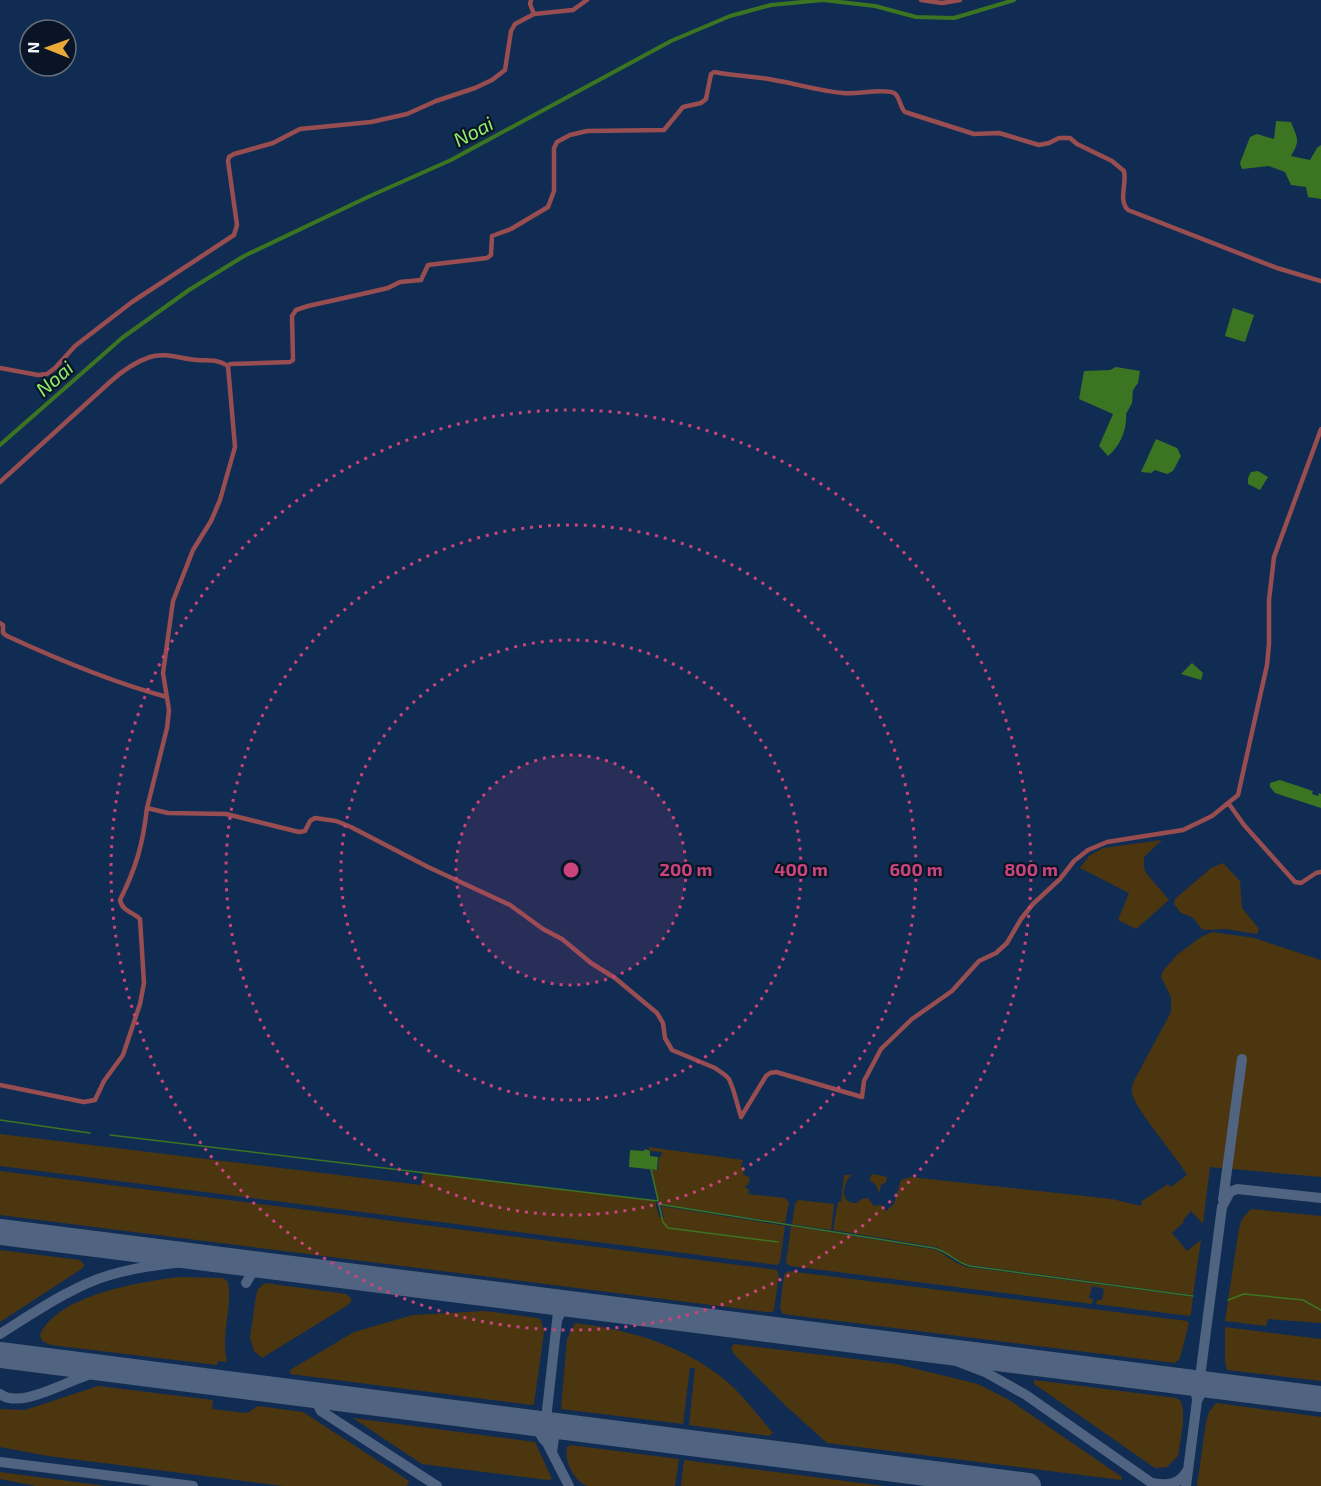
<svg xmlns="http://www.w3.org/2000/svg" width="1321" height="1486" viewBox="0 0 1321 1486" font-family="'Exo 2',sans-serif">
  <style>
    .green { fill: #4c360f }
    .water { fill: #3c7521 }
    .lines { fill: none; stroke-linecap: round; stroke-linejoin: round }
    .stream { stroke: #3c7521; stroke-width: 1.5 }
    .canal { stroke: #3c7521; stroke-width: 4 }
    .taxiway { stroke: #506481; stroke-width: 10 }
    .runway { stroke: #506481; stroke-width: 26 }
    .tertiary { stroke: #984d51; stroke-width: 4.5 }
    .ring { fill: none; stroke: #cb447b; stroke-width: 3; stroke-dasharray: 3 6 }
    .labels { text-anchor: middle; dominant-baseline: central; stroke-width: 4.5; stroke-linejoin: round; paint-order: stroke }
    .water-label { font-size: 20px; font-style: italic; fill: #91f069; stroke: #091526 }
    .centre { fill: #cb447b; stroke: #091526; stroke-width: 3 }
    .ring-label { font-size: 18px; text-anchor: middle; font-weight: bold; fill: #cb447b; stroke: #091526; stroke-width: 4.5; stroke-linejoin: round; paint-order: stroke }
  </style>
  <rect width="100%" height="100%" fill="#112c52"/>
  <path class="green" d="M 1162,840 L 1144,857 L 1144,868 L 1146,873 L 1169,900 L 1136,929 L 1118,920 L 1129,893 L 1080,868 L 1089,856 L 1103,848 Z
    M 1223,863 L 1240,881 L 1242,908 L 1259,929 L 1257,934 L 1226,929 L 1203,930 L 1192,917 L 1181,913 L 1174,904 L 1175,899 L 1211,868 Z
    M 1212,932 L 1254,938 L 1321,960 L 1321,1177 L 1210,1167 L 1203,1224 L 1191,1211 L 1184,1219 L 1183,1223 L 1172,1233 L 1187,1251 L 1201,1240 L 1193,1295 L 964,1264 L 937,1247 L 833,1230 L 838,1202 L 841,1202 L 844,1175 L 851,1175 C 842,1186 839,1203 857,1203 L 862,1199 L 868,1198 L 874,1206 L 881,1205 L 886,1211 L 894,1204 L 901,1180 L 910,1177 L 1112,1199 L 1141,1206 L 1142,1201 L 1168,1184 L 1171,1187 L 1187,1175 C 1177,1157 1134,1108 1132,1093 C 1131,1088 1133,1083 1135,1079 L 1171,1012 L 1171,997 L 1161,977 L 1163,971 L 1177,955 L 1201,937 Z
    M 0,1134 L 421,1185 L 423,1173 L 655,1201 L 659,1217 L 664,1218 L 661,1206 L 785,1226 L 780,1262 L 777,1265 L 0,1166 Z
    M 648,1147 L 743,1160 L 741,1167 L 745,1168 L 743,1175 L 750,1177 L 748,1185 L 746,1185 L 745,1188 L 749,1189 L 748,1194 L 785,1198 L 789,1202 L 785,1223 L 661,1204 L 658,1200 L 652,1170 L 658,1170 L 659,1157 L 661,1157 L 662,1152 L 650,1151 Z
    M 0,1171 L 777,1270 L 779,1275 L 774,1310 L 772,1312 L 766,1312 L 0,1215 Z
    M 874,1174 L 887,1177 L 886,1182 L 881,1185 L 879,1193 L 876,1185 L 870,1180 L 871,1175 Z
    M 798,1200 L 834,1204 L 831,1230 L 792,1224 L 795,1204 Z
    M 1251,1209 L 1321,1216 L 1321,1323 L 1268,1319 L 1266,1326 L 1225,1321 L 1239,1228 L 1242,1219 Z
    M 791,1226 L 937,1250 L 957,1263 L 967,1267 L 1193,1297 L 1191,1314 L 1189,1316 L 1096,1304 L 1097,1300 L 1102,1300 L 1104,1289 L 1092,1286 L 1089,1298 L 1093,1299 L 1092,1304 L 790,1266 L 786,1263 Z
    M 0,1250 L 80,1260 L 84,1265 L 83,1268 L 0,1322 Z
    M 788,1271 L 1187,1321 L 1189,1323 L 1180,1358 L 1175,1363 L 783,1314 L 780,1308 L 784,1275 Z
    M 179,1277 L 223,1278 L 228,1282 C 233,1308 220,1335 227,1362 L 218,1361 L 217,1365 L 51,1345 L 42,1341 L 40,1335 C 57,1295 140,1282 179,1277 Z
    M 265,1283 L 346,1294 L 352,1299 L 348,1305 L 262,1358 L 254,1351 L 250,1338 L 256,1296 L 258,1289 Z
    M 485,1311 L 537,1318 L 541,1320 L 544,1332 L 534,1404 L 532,1405 L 290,1374 L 290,1370 L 354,1332 L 413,1315 Z
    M 575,1323 C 631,1330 691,1347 734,1388 C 748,1402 760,1418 773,1433 L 769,1436 L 689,1425 L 695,1368 L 690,1368 L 683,1424 L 561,1409 L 567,1339 Z
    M 1225,1327 L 1321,1339 L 1321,1381 L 1227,1370 L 1225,1361 Z
    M 734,1344 L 896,1364 L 978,1384 L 1011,1401 L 1122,1477 L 1121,1480 L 827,1443 L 786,1406 L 734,1354 L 731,1348 Z
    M 1034,1380 L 1176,1398 L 1181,1401 L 1183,1411 L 1183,1424 L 1178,1456 L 1167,1467 L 1155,1468 L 1040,1388 L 1034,1384 Z
    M 98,1386 L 213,1400 L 212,1409 L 247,1413 L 258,1406 L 303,1412 L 409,1481 L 407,1486 L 283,1486 L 48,1456 L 0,1447 L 0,1409 L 25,1410 Z
    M 1216,1403 L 1321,1417 L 1321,1486 L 1197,1486 L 1206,1422 L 1209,1412 Z
    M 353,1418 L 535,1442 L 552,1479 L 548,1480 L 422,1464 Z
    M 570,1445 L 679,1459 L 675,1486 L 588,1486 C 574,1482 564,1461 567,1447 Z
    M 684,1460 L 884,1486 L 681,1486 Z
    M 0,1472 L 106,1486 L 36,1486 L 0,1479 Z"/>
  <path class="water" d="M 1276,121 L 1291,122 C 1297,138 1301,140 1291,156 L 1310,160 L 1317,148 L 1321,145 L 1321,199 L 1308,197 L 1306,187 L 1291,185 L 1285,172 L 1269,166 L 1242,169 L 1240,163 L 1250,137 L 1257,134 L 1274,139 Z
    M 1233,308 L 1254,315 L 1245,342 L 1225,336 Z
    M 1116,367 L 1140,371 L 1138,383 L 1133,390 L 1132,403 L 1126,414 C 1127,429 1121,445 1108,456 L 1099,446 L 1113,414 L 1079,399 L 1084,371 L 1110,370 Z
    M 1156,439 L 1177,448 L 1181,456 L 1173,471 L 1167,474 L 1155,470 L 1151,473 L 1141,472 Z
    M 1258,471 L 1268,477 L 1260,490 L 1248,484 L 1248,478 L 1251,472 Z
    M 1192,663 L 1203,673 L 1201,680 L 1181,674 Z
    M 1280,780 L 1313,791 L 1312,794 L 1318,796 L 1319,793 L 1321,794 L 1321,808 L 1275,793 L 1270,787 L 1270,783 Z
    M 645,1149 L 650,1151 L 650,1156 L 658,1157 L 657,1170 L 629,1167 L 630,1150 L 644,1151 Z"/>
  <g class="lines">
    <path class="stream" d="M 0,1120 L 90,1133
      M 110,1135 L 658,1201
      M 651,1169 L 658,1200
      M 658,1204 L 934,1248 C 948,1251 956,1263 970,1266 L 1193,1296
      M 659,1205 L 663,1222 L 668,1228 L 778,1242
      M 1228,1300 L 1244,1294 L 1303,1300 L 1321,1310"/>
    <path class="canal" d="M 0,445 L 122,338 L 189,290 L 244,256 L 370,196 L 451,160 L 671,41 L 730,16 L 771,5 L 823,0 L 875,6 L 916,17 L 954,18 L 1014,0"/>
    <path class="taxiway" d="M 1223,1200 L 1242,1059
      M 246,1283 L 253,1271 L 268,1266
      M 551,1302 L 555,1304 L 558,1312 L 545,1428 L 547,1443 L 569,1486
      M 558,1318 L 563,1308 L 572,1304
      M 0,1334 C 32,1314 74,1285 110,1275 C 147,1264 186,1261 224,1260
      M 886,1344 L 941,1355 L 985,1372 L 1026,1395 L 1156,1486
      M 0,1351 L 15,1357
      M 1175,1380 C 1186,1383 1195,1386 1197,1399
      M 0,1394 C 23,1412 79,1372 107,1370 C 113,1370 120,1371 126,1371
      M 339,1399 L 324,1399 L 319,1407 L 321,1411 L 437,1486
      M 1198,1399 C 1203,1387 1211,1387 1222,1386
      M 526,1422 L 535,1426 L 544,1440
      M 552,1452 L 554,1438 L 559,1431 L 578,1429
      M 0,1462 L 193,1486
      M 953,1477 L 960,1479 L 963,1486
      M 1152,1483 C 1167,1486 1179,1485 1187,1471
      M 965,1486 L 969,1481 L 978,1480
      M 1186,1486 L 1222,1207 L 1230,1192 L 1237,1189 L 1321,1198"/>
    <path class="runway" d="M 0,1232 L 1321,1399
      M 0,1355 L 1028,1486"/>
    <path class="tertiary" d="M 531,0 L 530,4 L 534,14
      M 921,0 L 942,3 L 960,0
      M 0,368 L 38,375 L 47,374 L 55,368 L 75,346 L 132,302 L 234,235 L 237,225 L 228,161 L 229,157 L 234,154 L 273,143 L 300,129 L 371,122 L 407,114 L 436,101 L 475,88 L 492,80 L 505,70 L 511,31 L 515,24 L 534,14 L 573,10 L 587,0
      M 0,482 L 110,382 C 121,372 135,362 150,357 C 164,352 182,359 197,360 C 209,361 218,359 228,366
      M 0,623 L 3,625 L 3,633 L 7,636 C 59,660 111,682 167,697
      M 1229,804 L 1244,825 L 1295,882 L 1301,883 L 1316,873 L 1321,872
      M 147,808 L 167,728 L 169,710 L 163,673 L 173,601 L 193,550 L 211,521 L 220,500 L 235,447 L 228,366 L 230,364 L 290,362 L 293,360 L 292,316 L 296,310 L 308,306 L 362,294 L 388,288 L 400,282 L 421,280 L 428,265 L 487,258 L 491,255 L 492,236 L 511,229 L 548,207 L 554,191 L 554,148 L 557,142 L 570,135 L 587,131 L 664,130 L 683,107 L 701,103 L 706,99 L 711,74 L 714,72 C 734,76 754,76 774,80 C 797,84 820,91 843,93 C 856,95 882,88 894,93 C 900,96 900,108 905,112 L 974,134 L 999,133 L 1039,145 L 1049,143 L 1059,138 L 1070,138 L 1077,144 L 1112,161 L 1124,171 C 1127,184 1118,200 1128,210 L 1277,268 L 1321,281
      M 0,1085 L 84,1102 L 95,1100 L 104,1081 L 123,1055 L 140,1004 L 144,983 L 140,919 C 133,912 122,911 120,900 C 136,868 143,844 147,808 L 168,813 L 226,814 L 299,832 L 305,831 L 310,821 L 315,818 L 336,821 L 351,827 L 428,867 L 510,905 L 543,929 L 562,939 L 591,963 L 615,978 L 657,1013 L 663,1023 L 665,1038 L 672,1050 L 715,1068 L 725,1075 L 729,1079 L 733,1089 L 741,1117
      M 741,1117 L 766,1076 L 770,1073 L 776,1072 L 862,1097 L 864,1081 L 881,1049 L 912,1019 L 952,991 L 979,961 L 996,953 L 1007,943 L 1021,919 L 1033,904 L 1060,879 L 1074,861 L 1088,850 L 1107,842 L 1183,830 L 1212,816 L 1238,795 L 1267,665 L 1269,644 L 1269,600 L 1274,557 L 1321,429"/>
  </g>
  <circle cx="571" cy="870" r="115" fill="#cb447b" fill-opacity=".12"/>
  <g class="ring">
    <circle cx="571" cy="870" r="115"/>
    <circle cx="571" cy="870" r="230"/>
    <circle cx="571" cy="870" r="345"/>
    <circle cx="571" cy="870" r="460"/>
  </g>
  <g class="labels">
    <g class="water-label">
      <text transform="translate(473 131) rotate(-28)">Noai</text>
      <text transform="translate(54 378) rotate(-41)">Noai</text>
    </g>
  </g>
  <circle cx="571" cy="870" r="9" class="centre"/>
  <g class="ring-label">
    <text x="686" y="876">200 m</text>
    <text x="801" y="876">400 m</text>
    <text x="916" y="876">600 m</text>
    <text x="1031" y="876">800 m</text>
  </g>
  <g transform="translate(48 48) rotate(271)"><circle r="28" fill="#091526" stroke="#666f7b" stroke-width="1.5"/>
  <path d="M0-4.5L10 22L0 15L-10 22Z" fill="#eaaa39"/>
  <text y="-9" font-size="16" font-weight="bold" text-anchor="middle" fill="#f1f5fa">N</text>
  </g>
</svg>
